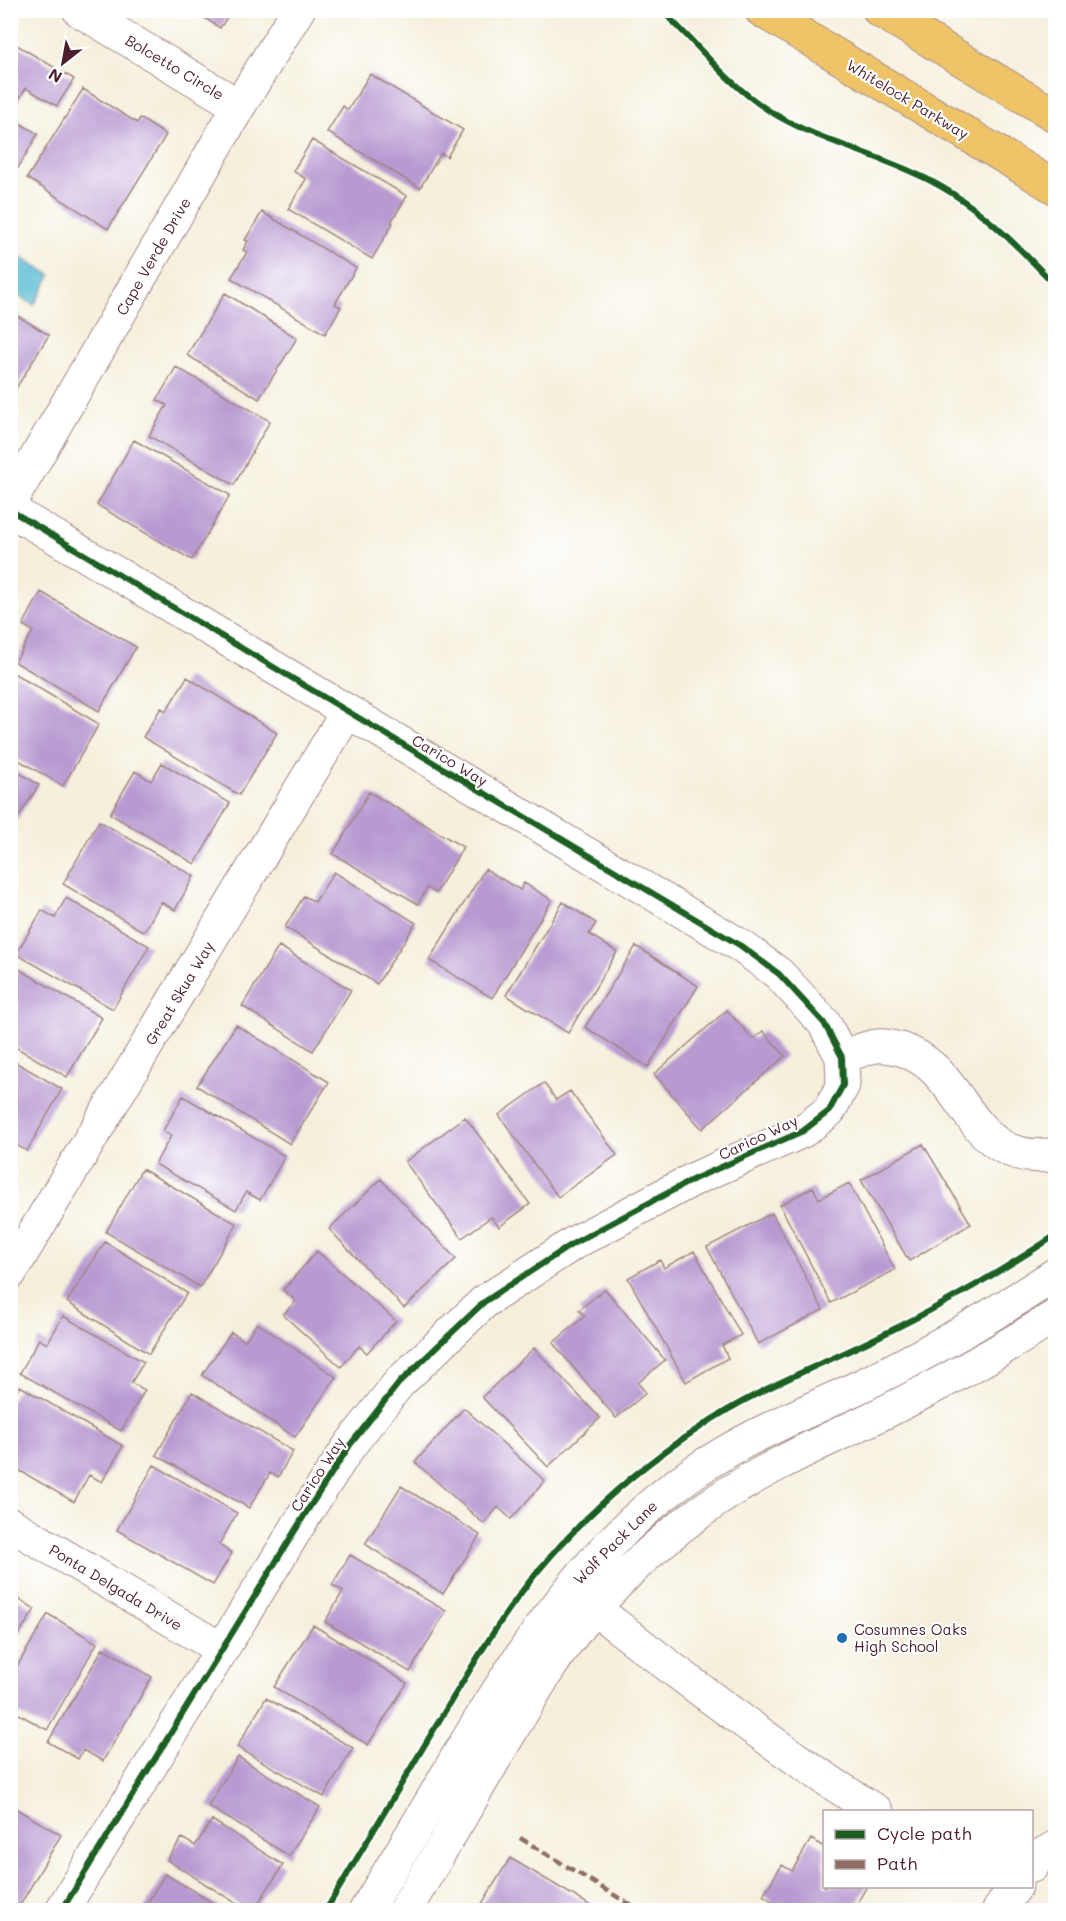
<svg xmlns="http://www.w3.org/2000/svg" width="1066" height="1921" viewBox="0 0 1066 1921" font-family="Mali,sans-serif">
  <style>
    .water { fill: #53b9d2; stroke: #4e6c7e; stroke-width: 1.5 }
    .building { fill: #b89ad1 }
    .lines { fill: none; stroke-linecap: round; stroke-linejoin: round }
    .minor-casing { stroke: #a08784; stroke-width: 35 }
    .major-casing { stroke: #a08784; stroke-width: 35 }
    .minor { stroke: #fff; stroke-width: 33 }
    .major { stroke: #efc469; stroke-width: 33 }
    .quiet { stroke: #8d6e63; stroke-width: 4.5; stroke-dasharray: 9 4.5; stroke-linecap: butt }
    .cycleway-casing { stroke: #fff; stroke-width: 10 }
    .cycleway { stroke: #1b5e20; stroke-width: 6 }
    .poi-dot { fill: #1f6fb2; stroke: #fff; stroke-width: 2 }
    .labels { text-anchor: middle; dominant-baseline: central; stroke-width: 4.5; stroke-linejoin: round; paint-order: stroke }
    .street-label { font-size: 15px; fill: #4a1f2b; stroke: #fff }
    .poi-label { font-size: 15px; fill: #4a1f2b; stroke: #fff; text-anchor: start }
  </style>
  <rect width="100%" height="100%" fill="#fff"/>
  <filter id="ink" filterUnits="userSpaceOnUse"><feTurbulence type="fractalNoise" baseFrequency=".0167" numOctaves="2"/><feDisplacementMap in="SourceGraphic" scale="12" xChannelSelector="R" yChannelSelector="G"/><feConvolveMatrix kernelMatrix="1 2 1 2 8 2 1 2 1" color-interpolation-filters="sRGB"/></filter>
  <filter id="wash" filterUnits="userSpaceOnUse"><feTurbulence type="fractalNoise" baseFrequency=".008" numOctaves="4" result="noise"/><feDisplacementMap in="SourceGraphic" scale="24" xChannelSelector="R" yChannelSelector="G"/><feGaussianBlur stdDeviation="1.35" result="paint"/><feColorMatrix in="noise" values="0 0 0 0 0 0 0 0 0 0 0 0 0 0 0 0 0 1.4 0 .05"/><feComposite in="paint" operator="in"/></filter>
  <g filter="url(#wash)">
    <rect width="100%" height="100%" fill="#f5efdc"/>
    <path class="water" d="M 10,251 L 51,275 L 34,305 L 13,292 L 19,283 L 11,277 Z"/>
    <g id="blocks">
      <path class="building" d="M 192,10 L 232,10 L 220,28 Z
        M 10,41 L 74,79 L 57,106 L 26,88 L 10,114 Z
        M 370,74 L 463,130 L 447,157 L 441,153 L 420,188 L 327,132 L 343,106 L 348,110 Z
        M 83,89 L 137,123 L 140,118 L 166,135 L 108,229 L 27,178 Z
        M 10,117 L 38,134 L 12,178 L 10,177 Z
        M 312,140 L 407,196 L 391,222 L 393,223 L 372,259 L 288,209 L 306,179 L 293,171 Z
        M 262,212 L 356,268 L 335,304 L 341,307 L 325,334 L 231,278 L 247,252 L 243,250 L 248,241 L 245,240 Z
        M 225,293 L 297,338 L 259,399 L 187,355 Z
        M 16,315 L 49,335 L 10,398 L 10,325 Z
        M 176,367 L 270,421 L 234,485 L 149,436 L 167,405 L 157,400 Z
        M 134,440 L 230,495 L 192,560 L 97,505 Z
        M 41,592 L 136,647 L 99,711 L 15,662 L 33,631 L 23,625 Z
        M 10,671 L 99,724 L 63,786 L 10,755 Z
        M 187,677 L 277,733 L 239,795 L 143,737 L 161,708 L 166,711 Z
        M 162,763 L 230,803 L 195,864 L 110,814 L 135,771 L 151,781 Z
        M 10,767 L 39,785 L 10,830 Z
        M 369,792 L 463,847 L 436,893 L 427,888 L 418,904 L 333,854 Z
        M 99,821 L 194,876 L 175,910 L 161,902 L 144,932 L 63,884 Z
        M 485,869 L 520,890 L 524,883 L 552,900 L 492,998 L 429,960 Z
        M 334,872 L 416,923 L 377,984 L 285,927 L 304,896 L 315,902 Z
        M 66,898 L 149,946 L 113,1009 L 16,954 L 42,910 L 55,918 Z
        M 563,902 L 596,923 L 589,934 L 617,952 L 568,1033 L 506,995 Z
        M 279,946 L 351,990 L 313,1051 L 242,1006 Z
        M 636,946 L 698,986 L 648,1067 L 585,1027 Z
        M 19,969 L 102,1018 L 67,1077 L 10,1044 L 10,982 Z
        M 727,1010 L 753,1039 L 763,1031 L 785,1056 L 702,1129 L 654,1074 Z
        M 236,1025 L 329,1082 L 290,1144 L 197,1086 Z
        M 10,1059 L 62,1089 L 27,1151 L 10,1142 Z
        M 544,1083 L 556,1100 L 570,1091 L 617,1155 L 558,1197 L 499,1115 Z
        M 183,1096 L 285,1156 L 260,1200 L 246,1192 L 236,1210 L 155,1164 L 171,1136 L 163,1131 Z
        M 465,1117 L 530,1204 L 499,1227 L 491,1217 L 462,1238 L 405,1162 Z
        M 923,1144 L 971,1224 L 909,1261 L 861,1180 Z
        M 142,1169 L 237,1224 L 200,1287 L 106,1232 Z
        M 381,1179 L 456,1259 L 404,1308 L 329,1229 Z
        M 849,1183 L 895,1270 L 831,1303 L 780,1205 L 813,1187 L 819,1199 Z
        M 772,1213 L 823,1310 L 758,1344 L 707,1247 Z
        M 105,1242 L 187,1293 L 149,1354 L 67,1302 Z
        M 317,1251 L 396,1321 L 367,1353 L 359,1346 L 341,1367 L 283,1315 L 296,1301 L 283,1290 Z
        M 694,1251 L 741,1335 L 722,1345 L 728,1358 L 686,1382 L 628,1278 L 660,1260 L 664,1268 Z
        M 605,1289 L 665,1360 L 638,1383 L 646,1393 L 616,1418 L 553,1343 L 585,1316 L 579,1310 Z
        M 63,1316 L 144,1362 L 131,1383 L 145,1390 L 121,1431 L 20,1373 L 39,1339 L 47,1344 Z
        M 257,1323 L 336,1377 L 295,1437 L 202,1375 L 231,1332 L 245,1341 Z
        M 534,1348 L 600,1418 L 548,1467 L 482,1397 Z
        M 20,1386 L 123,1446 L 102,1482 L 89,1475 L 74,1502 L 10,1465 L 10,1401 Z
        M 192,1392 L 293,1451 L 278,1477 L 270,1473 L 249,1508 L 156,1455 Z
        M 464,1408 L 545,1481 L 511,1519 L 498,1507 L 484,1524 L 415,1462 Z
        M 154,1465 L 237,1513 L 219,1545 L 232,1553 L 213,1585 L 117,1530 Z
        M 401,1486 L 480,1535 L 443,1594 L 365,1544 Z
        M 350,1555 L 446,1611 L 410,1672 L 325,1622 L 343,1591 L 332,1585 Z
        M 10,1594 L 35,1609 L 10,1649 Z
        M 48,1614 L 97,1643 L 47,1730 L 10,1709 L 10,1678 Z
        M 313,1625 L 407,1683 L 368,1745 L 274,1687 Z
        M 103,1648 L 152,1677 L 103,1761 L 83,1750 L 78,1759 L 48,1742 Z
        M 266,1698 L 353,1748 L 324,1797 L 237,1747 Z
        M 238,1757 L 320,1807 L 289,1856 L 208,1806 Z
        M 13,1807 L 61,1835 L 19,1907 L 10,1902 L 10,1811 Z
        M 212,1820 L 283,1865 L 254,1910 L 247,1910 L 167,1860 L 182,1838 L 195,1846 Z
        M 811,1839 L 824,1847 L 824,1886 L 867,1886 L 855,1907 L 862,1910 L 766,1910 L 772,1901 L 763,1895 L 782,1865 L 792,1871 Z
        M 510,1858 L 598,1910 L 478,1910 Z
        M 165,1874 L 225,1910 L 143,1910 Z"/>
    </g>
  </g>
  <g filter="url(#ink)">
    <use href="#blocks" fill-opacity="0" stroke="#a08784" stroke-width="1.5"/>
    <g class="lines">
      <g class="minor-casing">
        <path id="minor" d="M 79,10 L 239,106
          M 10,503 L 239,106 L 298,10
          M 10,510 L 741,946 L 779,974 L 824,1023 L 842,1057 L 843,1085 L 829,1111 L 803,1131 L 694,1179 L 574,1243 L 484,1302 L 399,1383 L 350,1445 L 307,1511 L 62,1910
          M 842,1057 C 853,1054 866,1047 877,1046 C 884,1045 893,1047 900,1049 C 968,1068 966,1170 1056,1154
          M 10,1273 L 347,712
          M 10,1524 L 221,1649
          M 577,1595 C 674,1671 772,1746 877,1812
          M 1032,1866 L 1038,1857 L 1056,1847
          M 366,1910 C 397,1859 428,1808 458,1756 C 522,1650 590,1543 694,1472 C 748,1435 809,1411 867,1383 C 932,1351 995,1314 1056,1274
          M 405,1910 C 438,1856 470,1801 502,1746 C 529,1701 554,1656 587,1616 C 625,1573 668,1533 716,1501 C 772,1463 833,1438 893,1408 C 949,1380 1003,1349 1056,1316
          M 999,1910 L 1016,1886"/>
      </g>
      <g class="major-casing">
        <path id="major" d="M 761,10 L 1056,188
          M 879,10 L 1056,116"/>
      </g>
      <use href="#minor" class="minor"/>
      <use href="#major" class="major"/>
      <path class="quiet" d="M 520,1838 L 639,1910"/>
      <g class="cycleway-casing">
        <path id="cycleway" d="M 661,10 C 698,44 726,83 768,110 C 813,139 866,151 914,173 C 972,198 1013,241 1056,286
          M 10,510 L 741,946 L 779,974 L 824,1023 L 842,1057 L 843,1085 L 829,1111 L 803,1131 L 694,1179 L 574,1243 L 484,1302 L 399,1383 L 350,1445 L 307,1511 L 62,1910
          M 326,1910 C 363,1847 401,1784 439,1721 C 470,1670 500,1617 538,1571 C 584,1516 639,1467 699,1428 C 756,1389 820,1366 882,1335 C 942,1306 1000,1272 1056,1235"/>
      </g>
      <use href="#cycleway" class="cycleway"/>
    </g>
  </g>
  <circle class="poi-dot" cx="842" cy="1638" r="6"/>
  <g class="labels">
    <g class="street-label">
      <text transform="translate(175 67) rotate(31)">Bolcetto Circle</text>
      <text transform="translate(908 99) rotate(31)">Whitelock Parkway</text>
      <text transform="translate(153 256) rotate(-60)">Cape Verde Drive</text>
      <text transform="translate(450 760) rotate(31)">Carico Way</text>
      <text transform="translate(179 993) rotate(-59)">Great Skua Way</text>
      <text transform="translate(758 1137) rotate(-25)">Carico Way</text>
      <text transform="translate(317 1474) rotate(-57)">Carico Way</text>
      <text transform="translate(615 1542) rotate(-45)">Wolf Pack Lane</text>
      <text transform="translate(116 1587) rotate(31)">Ponta Delgada Drive</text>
    </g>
    <g class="poi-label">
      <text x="854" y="1629">Cosumnes Oaks<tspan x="854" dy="17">High School</tspan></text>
    </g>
  </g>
  <rect width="1066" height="1921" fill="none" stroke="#fff" stroke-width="36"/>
  <rect x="823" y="1810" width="210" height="78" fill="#ffffff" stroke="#b7a5aa" stroke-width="1.5"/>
  <rect x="835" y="1830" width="30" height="9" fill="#1b5e20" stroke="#b7a5aa" stroke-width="1.5"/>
  <text x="877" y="1840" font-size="18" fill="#4a1f2b">Cycle path</text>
  <rect x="835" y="1860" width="30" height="9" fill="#8d6e63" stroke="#b7a5aa" stroke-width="1.5"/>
  <text x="877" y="1870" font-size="18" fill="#4a1f2b">Path</text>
  <g transform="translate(63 63) rotate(211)" stroke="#ffffff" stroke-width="4.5" paint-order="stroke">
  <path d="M0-4.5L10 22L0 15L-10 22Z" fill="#4a1f2b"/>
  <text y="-9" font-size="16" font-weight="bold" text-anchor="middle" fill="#4a1f2b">N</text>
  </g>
</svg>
